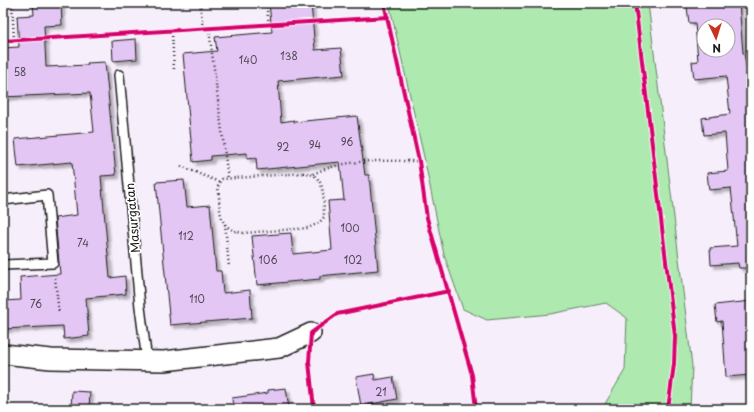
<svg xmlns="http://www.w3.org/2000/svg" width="754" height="412" viewBox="0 0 754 412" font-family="'Playpen Sans',sans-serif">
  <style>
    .green { fill: #aeeab0; stroke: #658366 }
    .building { fill: #e3c6f4; stroke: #1c1c1c; fill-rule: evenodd; filter: url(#shadow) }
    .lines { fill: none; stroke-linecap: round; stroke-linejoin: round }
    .lane-casing { stroke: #1c1c1c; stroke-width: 12 }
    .street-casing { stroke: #1c1c1c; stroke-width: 22 }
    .path { stroke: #1c1c1c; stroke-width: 2.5; stroke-dasharray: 1 3; stroke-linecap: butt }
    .lane { stroke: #fff; stroke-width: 9 }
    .street { stroke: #fff; stroke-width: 19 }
    .cycleway-casing { stroke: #fff; stroke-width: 6 }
    .cycleway { stroke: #d6006c; stroke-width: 4 }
    .labels { text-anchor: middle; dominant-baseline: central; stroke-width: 3.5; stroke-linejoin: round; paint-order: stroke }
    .number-label { font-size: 10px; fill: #4e4652 }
    .street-label { font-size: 12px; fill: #1c1c1c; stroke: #fff }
  </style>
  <defs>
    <filter id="shadow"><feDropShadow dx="3.5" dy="3.5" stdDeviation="1" flood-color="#0004"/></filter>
  </defs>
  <rect width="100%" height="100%" fill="#f7eefc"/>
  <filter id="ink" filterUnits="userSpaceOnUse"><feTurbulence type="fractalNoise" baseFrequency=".025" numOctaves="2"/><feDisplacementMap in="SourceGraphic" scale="8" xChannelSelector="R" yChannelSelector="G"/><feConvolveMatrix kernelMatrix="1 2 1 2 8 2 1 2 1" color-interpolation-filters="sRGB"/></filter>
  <g filter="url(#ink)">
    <path class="green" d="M 389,3 L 648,3 L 692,366 L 690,409 L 602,409 L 625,370 L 627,318 L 606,303 L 550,314 L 487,320 L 463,309 L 444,255 L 424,157 Z"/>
    <path class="building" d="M 33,3 L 61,3 L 62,25 L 44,26 L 46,67 L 88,65 L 87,63 L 105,62 L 116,175 L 101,176 L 110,278 L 125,276 L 126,294 L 86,298 L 89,336 L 64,339 L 63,326 L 3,329 L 3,301 L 21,300 L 20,277 L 60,274 L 55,218 L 77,215 L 72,162 L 18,167 L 15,139 L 94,132 L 90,93 L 3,97 L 3,48 L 19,47 L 17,16 L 34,15 Z
      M 269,3 L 311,3 L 315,50 L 341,48 L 344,75 L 278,81 L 281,122 L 294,120 L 294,122 L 357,116 L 365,175 L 369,175 L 378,270 L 320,276 L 320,279 L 257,285 L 252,236 L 291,233 L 293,254 L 332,250 L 328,201 L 344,200 L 340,162 L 257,170 L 256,158 L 247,159 L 247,153 L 211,156 L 211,160 L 193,162 L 183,54 L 217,51 L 215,37 L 272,32 Z
      M 708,3 L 739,3 L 743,53 L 744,53 L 747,72 L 750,77 L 751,92 L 751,268 L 739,268 L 738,263 L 711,265 L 710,248 L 737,246 L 731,188 L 709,190 L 707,173 L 728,171 L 725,133 L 704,135 L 702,118 L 730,114 L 726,76 L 694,79 L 692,62 L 698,61 L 695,23 L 689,23 L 687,7 ZM 704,26 L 728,26 L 728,50 L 704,50 Z
      M 136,39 L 137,59 L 113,61 L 112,41 Z
      M 184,180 L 187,207 L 210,205 L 216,271 L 221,271 L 223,293 L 250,290 L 252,318 L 170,325 L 156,182 Z
      M 751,301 L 751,375 L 726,377 L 722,321 L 717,322 L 715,305 Z
      M 374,374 L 375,380 L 393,377 L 397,399 L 361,406 L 356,377 Z
      M 286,388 L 289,409 L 233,409 L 232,398 L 268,393 L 268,390 Z
      M 72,391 L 90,392 L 89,409 L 71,409 Z"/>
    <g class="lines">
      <g class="lane-casing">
        <path id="lane" d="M 119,75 L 140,307 L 147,361
          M 3,200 L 47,195 L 53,263 L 3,265"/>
      </g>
      <g class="street-casing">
        <path id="street" d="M 3,354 L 51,359 L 164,361 L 279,348 L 311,333"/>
      </g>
      <path class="path" d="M 12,3 L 14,39
        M 200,3 L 203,30
        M 266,3 L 269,25
        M 745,3 L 751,47
        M 209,29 L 228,179
        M 172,32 L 174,70
        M 181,166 L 219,182
        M 303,173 C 327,173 323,199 324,217 L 319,223 L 308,228 L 244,233 C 221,230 220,217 219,197 C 218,190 217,184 222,179 Z
        M 313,174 C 346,158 383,161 419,161
        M 225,224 L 229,267
        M 55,278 L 59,313"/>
      <use href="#lane" class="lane"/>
      <use href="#street" class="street"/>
      <g class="cycleway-casing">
        <path id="cycleway" d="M 384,3 L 419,161 L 427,218 L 472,375 L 476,409
          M 635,3 L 675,336 L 674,364 L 668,409
          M 3,41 L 388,17
          M 314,409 L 309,362 L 311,333 L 337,314 L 449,291"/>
      </g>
      <use href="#cycleway" class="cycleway"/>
    </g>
  </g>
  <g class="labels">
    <g class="number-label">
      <text x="289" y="55">138</text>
      <text x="248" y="59">140</text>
      <text x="20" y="71">58</text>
      <text x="347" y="141">96</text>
      <text x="315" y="144">94</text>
      <text x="283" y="146">92</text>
      <text x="350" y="227">100</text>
      <text x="186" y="235">112</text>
      <text x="83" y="242">74</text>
      <text x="268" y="259">106</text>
      <text x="353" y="259">102</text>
      <text x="197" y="298">110</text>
      <text x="36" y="303">76</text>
      <text x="381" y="391">21</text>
    </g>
    <g class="street-label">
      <text transform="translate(132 218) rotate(-95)">Masurgatan</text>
    </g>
  </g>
  <rect width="754" height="412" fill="none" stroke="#fff" stroke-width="16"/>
  <rect x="8" y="8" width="738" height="396" fill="none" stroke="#1c1c1c" stroke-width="1.5" filter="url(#ink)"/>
  <g transform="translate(716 38) rotate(176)"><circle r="19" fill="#ffffff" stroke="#a4a4a4"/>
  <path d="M0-3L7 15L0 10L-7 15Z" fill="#c8321e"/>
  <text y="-6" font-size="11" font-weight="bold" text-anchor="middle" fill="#1c1c1c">N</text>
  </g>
</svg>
